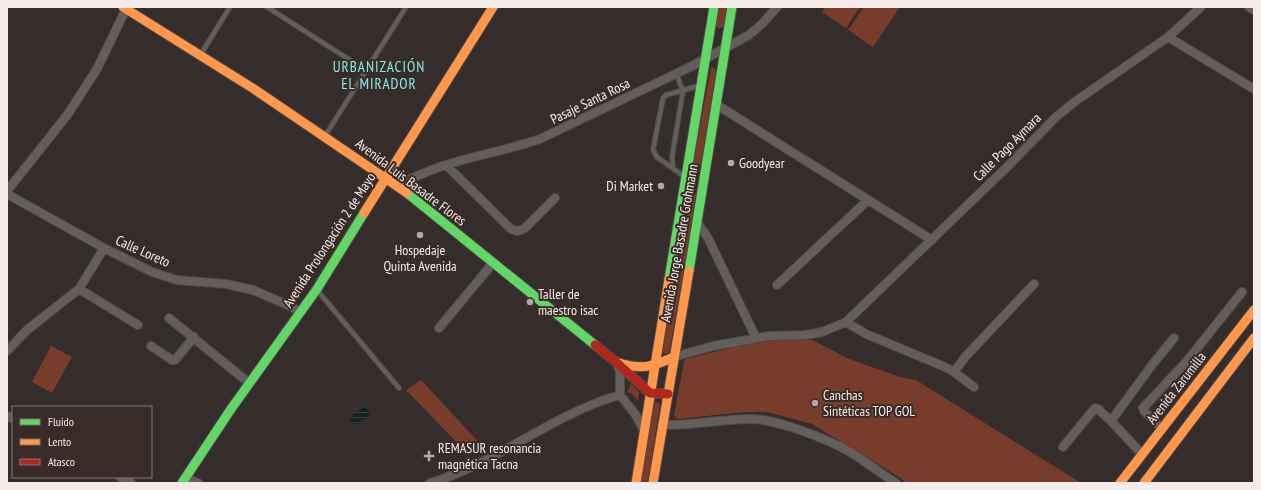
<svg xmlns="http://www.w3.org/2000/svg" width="1261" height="490" viewBox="0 0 1261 490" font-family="'PT Sans Narrow',sans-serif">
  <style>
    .green { fill: #783d2a }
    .water { fill: url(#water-rules) }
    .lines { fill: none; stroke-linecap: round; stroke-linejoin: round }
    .lane-casing { stroke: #4f4947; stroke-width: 6 }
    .street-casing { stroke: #4f4947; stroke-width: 10 }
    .fast-casing { stroke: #4f4947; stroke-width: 11 }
    .slow-casing { stroke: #4f4947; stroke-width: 11 }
    .jam-casing { stroke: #4f4947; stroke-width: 11 }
    .lane { stroke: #635d5b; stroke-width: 4 }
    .street { stroke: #635d5b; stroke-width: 8 }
    .fast { stroke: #63d668; stroke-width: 9 }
    .slow { stroke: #ff974d; stroke-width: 9 }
    .jam { stroke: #b3261e; stroke-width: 9 }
    .poi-dot { fill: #b2a9a6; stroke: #392b27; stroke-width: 1.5 }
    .labels { text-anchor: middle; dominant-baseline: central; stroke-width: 4; stroke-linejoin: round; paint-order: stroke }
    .street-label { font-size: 14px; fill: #f5ece9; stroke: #392b27 }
    .poi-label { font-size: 14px; fill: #f5ece9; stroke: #392b27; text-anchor: start }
    .neighbourhood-label { font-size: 15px; letter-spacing: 1px; fill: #81ece6; stroke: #392b27 }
  </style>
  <defs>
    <pattern id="water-rules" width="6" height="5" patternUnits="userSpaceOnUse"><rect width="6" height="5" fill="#132322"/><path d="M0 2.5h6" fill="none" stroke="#364342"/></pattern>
  </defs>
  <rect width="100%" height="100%" fill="#352d2b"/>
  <path class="green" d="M 719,7 L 728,7 L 724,26 L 719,29 L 716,26 Z
    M 825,7 L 860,7 L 846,28 L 822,12 Z
    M 864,7 L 900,7 L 873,47 L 848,30 Z
    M 711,68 L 714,68 L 716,71 L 701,164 L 696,166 L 693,163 Z
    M 691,192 L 694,192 L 697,195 L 669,353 L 665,354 L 662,351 Z
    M 792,338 L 812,340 L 849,359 L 900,377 L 916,380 L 1081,483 L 907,483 L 899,477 L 812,424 L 767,412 L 745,412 L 677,419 L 674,415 L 684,362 L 686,359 L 766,339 Z
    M 51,346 L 72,357 L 52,393 L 32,382 Z
    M 421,380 L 484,448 L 469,455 L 406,390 Z
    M 630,383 L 639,392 L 638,401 L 632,394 L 627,392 L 630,387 Z
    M 655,402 L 660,403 L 648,483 L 640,483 Z"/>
  <path class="water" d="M 363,408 L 366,408 L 369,412 L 369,416 L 356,424 L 353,424 L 349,420 L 350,417 Z"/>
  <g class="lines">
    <g class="lane-casing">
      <path id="lane" d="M 267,7 L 367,71
        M 201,54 L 230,7
        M 325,136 L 406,7
        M 673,168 L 672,157 L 683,91 L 676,73
        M 682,175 L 657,157 L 653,150 L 663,98 L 666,95 L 698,86
        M 317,290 L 399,388"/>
    </g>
    <g class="street-casing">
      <path id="street" d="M 1249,7 L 1254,10
        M 1168,37 L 1254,89
        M 717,105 L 932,240
        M 446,165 L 511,229 L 517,231 L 524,229 L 555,198
        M 398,186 C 441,160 493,155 540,139 L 690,67 L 749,35 L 762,24 L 777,7
        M 7,191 L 68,114 L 97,69 L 127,7
        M 7,194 L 104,248 L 152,272 L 177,280 L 226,284 L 253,290 L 290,306 L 300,312
        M 697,222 L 708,238 L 756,338
        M 777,285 L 868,200
        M 79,289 L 138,325
        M 169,318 L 249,383
        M 846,322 L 866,334 L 945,367 L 954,372 L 974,387
        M 439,328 L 493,263
        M 151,346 L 172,360 L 175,360 L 194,337
        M 7,351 L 27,330 L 79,289 L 104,248
        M 674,357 L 713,346 L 769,336 L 805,335 L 822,332 L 846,322 L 1006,168 L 1056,117 L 1073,103 L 1168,37 L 1201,7
        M 617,364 L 620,372 L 620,395 L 635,414 L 644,430
        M 954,372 L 966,356 L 1034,284
        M 7,416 L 13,419
        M 1111,421 L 1142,454
        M 662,425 C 692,426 721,419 751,419 C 776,419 828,439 850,452 C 865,461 880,473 896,483
        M 1162,429 L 1144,411 L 1143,408 L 1187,361 L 1242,292
        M 1063,447 L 1095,408 L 1098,409 L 1111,421 L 1152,365 L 1174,338
        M 120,477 L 131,483
        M 185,478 L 198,483
        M 430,483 C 498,463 552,414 620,395"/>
    </g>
    <g class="fast-casing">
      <path id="fast" d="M 407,193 L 595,345
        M 689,271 L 732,7
        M 669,279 L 714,7
        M 182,483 L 231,409 L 317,289 L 364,213"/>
    </g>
    <g class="slow-casing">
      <path id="slow" d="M 123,7 L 254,89 L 407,193
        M 364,213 L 493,7
        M 619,363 C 643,370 651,367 674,357
        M 636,483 L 669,279
        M 653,483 L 689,271
        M 1120,483 L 1254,310
        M 1144,483 L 1254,338"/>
    </g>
    <g class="jam-casing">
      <path id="jam" d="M 595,345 L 616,362 L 650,393 L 668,394"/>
    </g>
    <use href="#lane" class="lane"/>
    <use href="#street" class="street"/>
    <use href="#fast" class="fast"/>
    <use href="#slow" class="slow"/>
    <use href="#jam" class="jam"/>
  </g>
  <g class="poi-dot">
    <circle cx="731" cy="163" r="4"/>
    <circle cx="661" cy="186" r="4"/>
    <circle cx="420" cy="235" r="4"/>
    <circle cx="530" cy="302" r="4"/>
    <circle cx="815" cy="403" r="4"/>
    <path d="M427 450h4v4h4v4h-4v4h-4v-4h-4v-4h4z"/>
  </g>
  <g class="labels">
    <g class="street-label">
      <text transform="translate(590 101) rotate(-26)">Pasaje Santa Rosa</text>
      <text transform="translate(1007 147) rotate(-45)">Calle Pago Aymara</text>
      <text transform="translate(411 182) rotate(37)">Avenida Luis Basadre Flores</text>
      <text transform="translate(329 240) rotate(-57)">Avenida Prolongación 2 de Mayo</text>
      <text transform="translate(679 243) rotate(-80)">Avenida Jorge Basadre Grohmann</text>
      <text transform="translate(143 251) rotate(24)">Calle Loreto</text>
      <text transform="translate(1176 388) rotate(-52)">Avenida Zarumilla</text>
    </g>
    <g class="poi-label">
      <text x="739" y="163">Goodyear</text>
      <text x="653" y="186" text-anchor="end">Di Market</text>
      <text x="420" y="250" text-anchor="middle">Hospedaje<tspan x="420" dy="16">Quinta Avenida</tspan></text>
      <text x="538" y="294">Taller de<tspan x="538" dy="16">maestro isac</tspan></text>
      <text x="823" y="395">Canchas<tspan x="823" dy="16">Sintéticas TOP GOL</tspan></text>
      <text x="438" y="448">REMASUR resonancia<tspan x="438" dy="16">magnética Tacna</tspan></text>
    </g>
    <g class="neighbourhood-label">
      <text x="379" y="66">URBANIZACIÓN<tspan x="379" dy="17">EL MIRADOR</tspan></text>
    </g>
  </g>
  <rect width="1261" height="490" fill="none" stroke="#f5ece9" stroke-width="16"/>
  <rect x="12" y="406" width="140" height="72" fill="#392b27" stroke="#847875"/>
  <rect x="20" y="419" width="20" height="6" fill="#63d668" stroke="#847875"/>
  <text x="48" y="426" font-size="12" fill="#f5ece9">Fluido</text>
  <rect x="20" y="439" width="20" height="6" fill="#ff974d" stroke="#847875"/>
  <text x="48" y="446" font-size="12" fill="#f5ece9">Lento</text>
  <rect x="20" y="459" width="20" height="6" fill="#b3261e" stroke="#847875"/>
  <text x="48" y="466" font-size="12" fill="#f5ece9">Atasco</text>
</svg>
